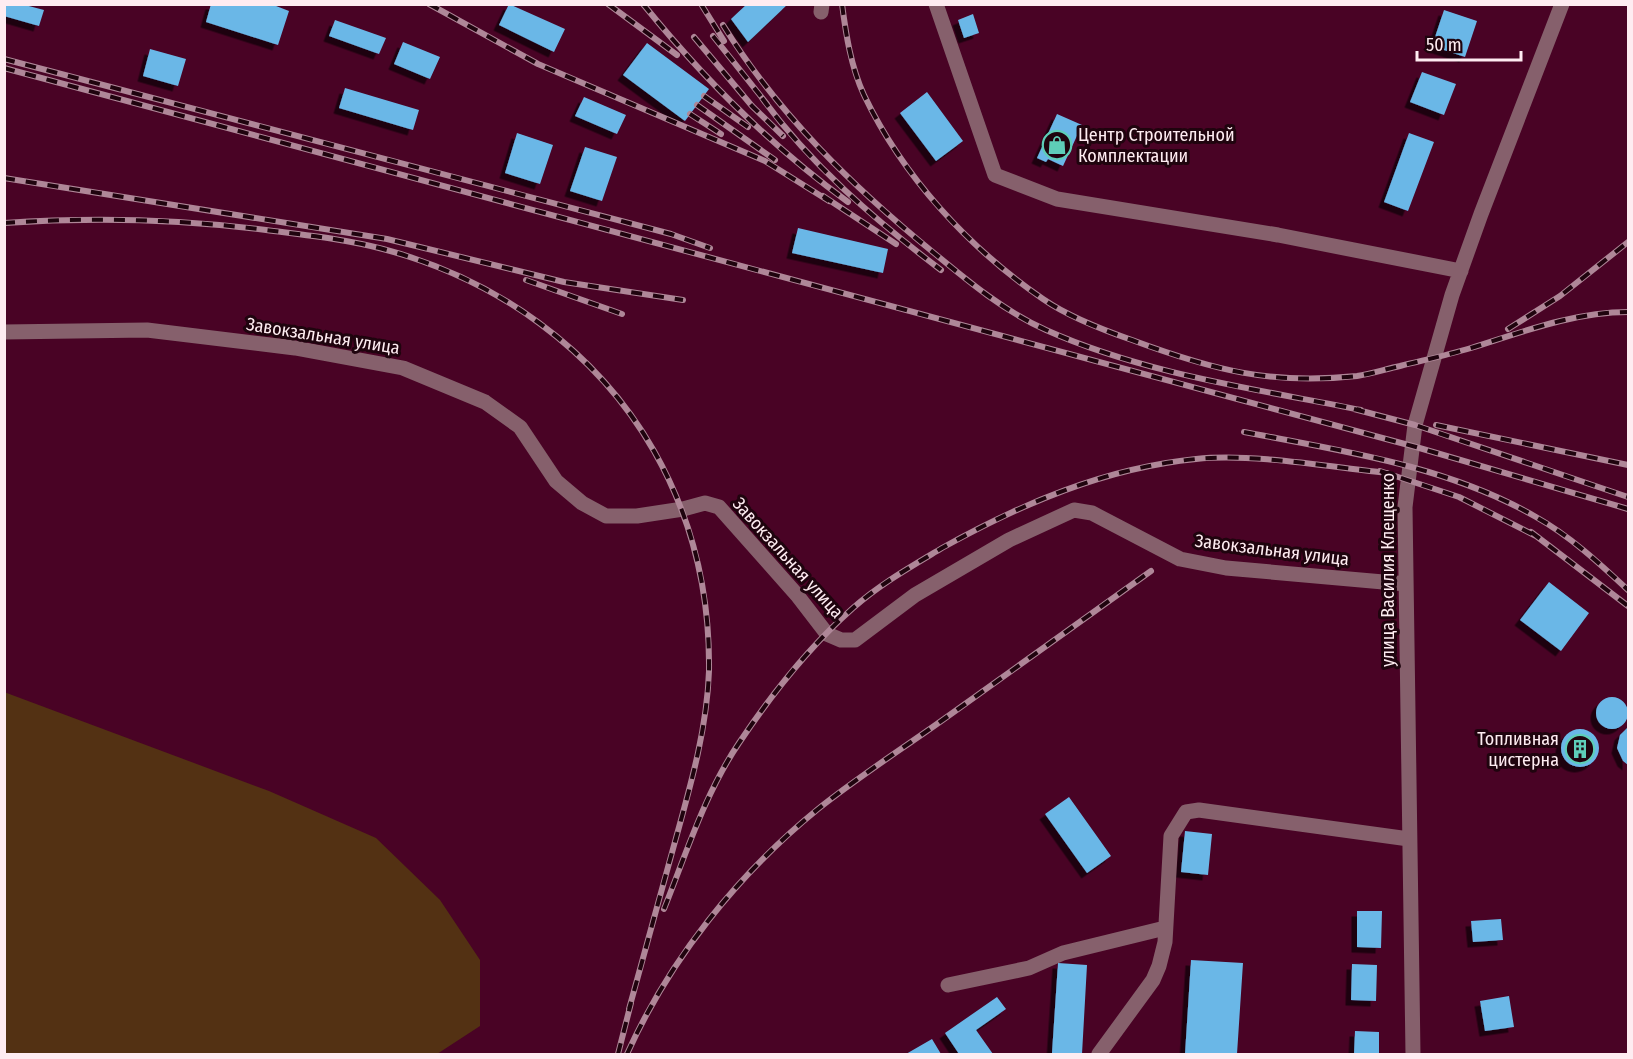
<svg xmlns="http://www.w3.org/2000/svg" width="1633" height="1059" viewBox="0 0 1633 1059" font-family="'Fira Sans Condensed',sans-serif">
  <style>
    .green { fill: #533113 }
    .building { fill: #6bb7e7; filter: url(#shadow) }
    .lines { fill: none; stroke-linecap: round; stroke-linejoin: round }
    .minor { stroke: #86606c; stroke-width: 15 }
    .rail-casing { stroke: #af8798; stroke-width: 6 }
    .rail { stroke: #1f040e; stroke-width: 4; stroke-dasharray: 11; stroke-linecap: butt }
    .labels { text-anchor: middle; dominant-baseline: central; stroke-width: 6; stroke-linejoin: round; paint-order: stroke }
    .poi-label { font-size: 18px; fill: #feecf1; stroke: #1f040e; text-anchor: start }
    .street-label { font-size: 18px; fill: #feecf1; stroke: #1f040e }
  </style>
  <defs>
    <filter id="shadow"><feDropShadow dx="-5.5" dy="5.5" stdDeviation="0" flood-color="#0009"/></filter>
  </defs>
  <rect width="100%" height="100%" fill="#490325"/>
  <path class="green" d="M 4,692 L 269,791 L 376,838 L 440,900 L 480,960 L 480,1026 L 437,1054 L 5,1054 Z"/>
  <path class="building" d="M 211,4 L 271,4 L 289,11 L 278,45 L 206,22 Z
    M 509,4 L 565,29 L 554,52 L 499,25 Z
    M 747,4 L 788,4 L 748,42 L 731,19 Z
    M 4,5 L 25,5 L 44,10 L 39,26 L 4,16 Z
    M 1444,10 L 1477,21 L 1465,57 L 1432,46 Z
    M 973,14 L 979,33 L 964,38 L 958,20 Z
    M 335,20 L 386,38 L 379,54 L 329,36 Z
    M 403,42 L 440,57 L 430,79 L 394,64 Z
    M 647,43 L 709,89 L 685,121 L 623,75 Z
    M 150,49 L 186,59 L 178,86 L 143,76 Z
    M 1422,72 L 1456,84 L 1444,115 L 1410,102 Z
    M 345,88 L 419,110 L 413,130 L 339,108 Z
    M 927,92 L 963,141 L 936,161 L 900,113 Z
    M 584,97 L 626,115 L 617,134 L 575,116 Z
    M 1057,114 L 1082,125 L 1063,166 L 1048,159 L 1046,162 L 1037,158 Z
    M 517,133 L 553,145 L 540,184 L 505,173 Z
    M 1409,133 L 1434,142 L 1408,211 L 1384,202 Z
    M 585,147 L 617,157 L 602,201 L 570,191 Z
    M 798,228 L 888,249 L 883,273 L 792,253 Z
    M 1549,582 L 1589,613 L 1561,651 L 1520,620 Z
    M1596 713a16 16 0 1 1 32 0a16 16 0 1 1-32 0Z
    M 1628,727 L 1628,765 L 1623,761 L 1617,748 L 1620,735 Z
    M1561 748a19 19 0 1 1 38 0a19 19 0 1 1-38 0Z
    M 1069,797 L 1111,856 L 1087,873 L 1045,814 Z
    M 1185,831 L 1212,834 L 1208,875 L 1181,872 Z
    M 1357,911 L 1382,911 L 1381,948 L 1357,947 Z
    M 1501,919 L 1503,940 L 1473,942 L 1471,921 Z
    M 1191,960 L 1243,963 L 1237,1054 L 1185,1054 Z
    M 1058,963 L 1087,965 L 1082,1054 L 1052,1053 Z
    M 1352,964 L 1377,965 L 1376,1001 L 1351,1000 Z
    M 1509,996 L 1514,1027 L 1485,1031 L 1480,1001 Z
    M 997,997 L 1006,1009 L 976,1030 L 993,1054 L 959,1054 L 945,1033 Z
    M 1355,1031 L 1379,1032 L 1379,1054 L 1354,1054 Z
    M 932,1039 L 941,1054 L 906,1054 Z"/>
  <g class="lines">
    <path class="minor" d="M 936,4 L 995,175 L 1057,199 L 1278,235 L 1461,271
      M 821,12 L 822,4
      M 4,332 L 147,330 L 295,348 L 403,368 L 485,402 L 520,427 L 556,481 L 582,503 L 606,516 L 637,516 L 683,509 L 705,503 L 719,507 L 797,595 L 827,634 L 841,640 L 855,640 L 915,595 L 1009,540 L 1074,510 L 1092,513 L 1180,559 L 1226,568 L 1406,584
      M 948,985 L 1029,968 L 1063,953 L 1165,928
      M 1099,1054 L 1153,980 L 1159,966 L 1165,942 L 1171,836 L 1186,812 L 1199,810 L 1409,839
      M 1413,1054 L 1405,507 L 1415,425 L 1452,295 L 1481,214 L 1562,4"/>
    <g class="rail-casing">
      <path id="rail" d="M 429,4 L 538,64 L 765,161 L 829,201
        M 608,4 L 677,55
        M 643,4 C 703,78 771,146 848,202
        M 701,4 L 724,41
        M 842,4 C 846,35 851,67 864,95 C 903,177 969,248 1043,299 C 1069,317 1103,330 1132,340 C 1213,370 1270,385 1357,376 C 1371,374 1386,369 1400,366 C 1424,360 1448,355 1471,348 C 1522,332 1574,312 1628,312
        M 723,25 C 779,115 853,187 934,253 C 969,282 1004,311 1046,330 C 1144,374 1256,389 1361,410
        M 713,36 L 767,104
        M 694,37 L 752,106 L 783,136
        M 4,59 L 671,234 L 710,248
        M 4,68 L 1416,447 L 1628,509
        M 704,96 L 748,127
        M 762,98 C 811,165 875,220 941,270
        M 697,105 L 775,160
        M 690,114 L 721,134
        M 4,178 L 387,239 L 564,282 L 683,300
        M 823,196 L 896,244
        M 4,223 C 92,217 179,219 266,230 C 305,235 345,239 383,249 C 496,279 596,349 654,451 C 693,520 710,593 709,671 C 707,728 691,784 676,838 C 660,895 645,952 629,1009
        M 526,280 L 622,314
        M 1508,329 L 1560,296 L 1628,242
        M 1354,409 L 1415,425 L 1628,497
        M 1436,425 L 1628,465
        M 1244,432 C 1343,451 1448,466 1536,517 C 1570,536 1599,563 1628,590
        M 1380,471 L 1459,497 L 1536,536
        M 1531,532 L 1628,606
        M 664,909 C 686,854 705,793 739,743 C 771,695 809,647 853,608 C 880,584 912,566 942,548 C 1021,504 1105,468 1196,459 C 1252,453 1330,467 1387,473
        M 618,1054 L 631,1003
        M 627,1054 C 670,959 737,875 818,809 C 858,777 902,749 944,719 C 1013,670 1082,620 1151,571"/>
    </g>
    <use href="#rail" class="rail"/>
  </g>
  <defs>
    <g id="shop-ring" transform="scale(1.5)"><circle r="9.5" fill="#1f040e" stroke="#5eceb8" stroke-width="1.5"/><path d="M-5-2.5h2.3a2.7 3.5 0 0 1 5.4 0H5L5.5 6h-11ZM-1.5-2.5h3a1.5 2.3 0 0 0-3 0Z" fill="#5eceb8"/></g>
    <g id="building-ring" transform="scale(1.5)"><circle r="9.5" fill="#1f040e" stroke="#5eceb8" stroke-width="1.5"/><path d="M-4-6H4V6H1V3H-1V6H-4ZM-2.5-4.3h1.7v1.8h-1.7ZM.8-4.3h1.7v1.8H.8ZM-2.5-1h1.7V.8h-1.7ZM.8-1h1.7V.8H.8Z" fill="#5eceb8"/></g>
  </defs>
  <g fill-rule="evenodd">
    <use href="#shop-ring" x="1057" y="145"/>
    <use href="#building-ring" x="1580" y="749"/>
  </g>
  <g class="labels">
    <g class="poi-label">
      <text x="1078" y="135">Центр Строительной<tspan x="1078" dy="21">Комплектации</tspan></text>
      <text x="1559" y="739" text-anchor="end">Топливная<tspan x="1559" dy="21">цистерна</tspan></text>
    </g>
    <g class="street-label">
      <text transform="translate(323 336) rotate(9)">Завокзальная улица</text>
      <text transform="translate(1272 550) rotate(7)">Завокзальная улица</text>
      <text transform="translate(788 558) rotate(48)">Завокзальная улица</text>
      <text transform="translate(1388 570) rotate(-90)">улица Василия Клещенко</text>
    </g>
  </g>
  <rect width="1633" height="1059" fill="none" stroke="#feecf1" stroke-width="12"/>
  <path d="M1417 51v9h104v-9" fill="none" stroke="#feecf1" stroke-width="3"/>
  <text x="1426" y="51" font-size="18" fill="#feecf1" stroke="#1f040e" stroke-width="4.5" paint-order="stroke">50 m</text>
</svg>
